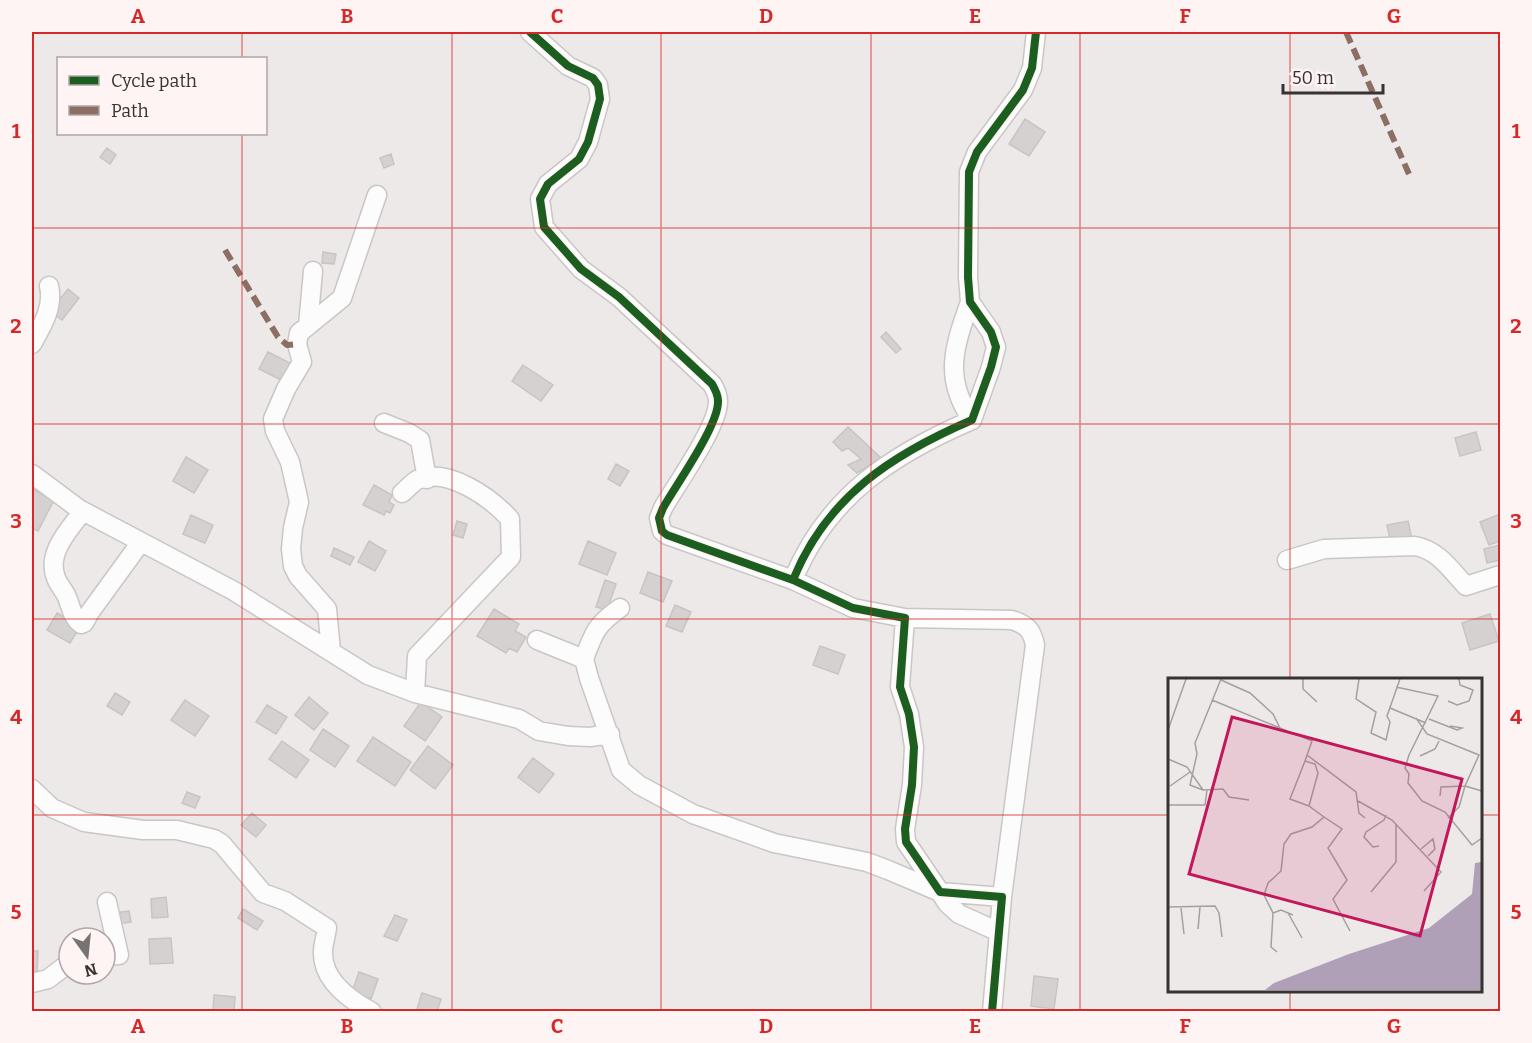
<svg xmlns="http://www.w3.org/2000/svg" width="1532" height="1043" viewBox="0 0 1532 1043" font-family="Bitter,serif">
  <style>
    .building { fill: #d5d1d0; stroke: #c8c4c3; stroke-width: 1.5 }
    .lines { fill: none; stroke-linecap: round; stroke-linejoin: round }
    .minor-casing { stroke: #cac6c6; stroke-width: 21 }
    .minor { stroke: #fcfcfc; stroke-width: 18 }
    .quiet { stroke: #8d6e63; stroke-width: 6; stroke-dasharray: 12 6; stroke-linecap: butt }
    .cycleway-casing { stroke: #fef4f3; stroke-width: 11 }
    .cycleway { stroke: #1b5e20; stroke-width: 8 }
    .grid { fill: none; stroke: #d62828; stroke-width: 1.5; stroke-opacity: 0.55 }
    .inset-road { fill: none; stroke: #a5a0a0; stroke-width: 1.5 }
    .view { fill: #c2185b; fill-opacity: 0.15; stroke: #c2185b; stroke-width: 3 }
    .inset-edge { fill: none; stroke: #373332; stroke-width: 3 }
    .neatline { fill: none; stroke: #d62828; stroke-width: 2 }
    .grid-label { font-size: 20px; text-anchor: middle; font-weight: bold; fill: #d62828 }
  </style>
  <rect width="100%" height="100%" fill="#eee9e9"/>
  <path class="building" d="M 1025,119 L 1045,132 L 1029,156 L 1009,144 Z
    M 107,148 L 116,155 L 110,164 L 100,157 Z
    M 391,154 L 394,164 L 384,168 L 380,158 Z
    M 323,252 L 336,254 L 334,264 L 322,263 Z
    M 68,289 L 79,298 L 62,320 L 50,311 Z
    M 886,332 L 901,349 L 896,353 L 881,337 Z
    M 268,352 L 292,364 L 283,381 L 259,369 Z
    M 523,365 L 553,385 L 541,401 L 512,381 Z
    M 848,427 L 881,458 L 857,473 L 848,465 L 861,459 L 848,448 L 842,451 L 833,442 Z
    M 1476,432 L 1481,450 L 1460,456 L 1455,438 Z
    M 186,457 L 208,470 L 194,493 L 173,481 Z
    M 616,464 L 629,471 L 620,486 L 608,479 Z
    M 374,485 L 392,495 L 389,502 L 394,505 L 390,513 L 386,511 L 384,515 L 363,505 Z
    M 32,489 L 54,500 L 38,531 L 32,528 Z
    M 1500,514 L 1500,541 L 1489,545 L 1480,522 Z
    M 191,515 L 213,525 L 205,543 L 183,534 Z
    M 457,521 L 467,524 L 463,538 L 453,535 Z
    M 1408,521 L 1412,540 L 1391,544 L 1387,525 Z
    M 369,541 L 386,551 L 375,571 L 358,562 Z
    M 588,541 L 616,553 L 607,575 L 579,564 Z
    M 1500,545 L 1500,560 L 1487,563 L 1484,549 Z
    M 334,548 L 354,557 L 350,565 L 331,556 Z
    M 648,572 L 672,581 L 663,602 L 640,593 Z
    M 605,580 L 616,584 L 607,610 L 596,607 Z
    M 675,605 L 691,612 L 682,632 L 666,626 Z
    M 494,609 L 519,624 L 515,631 L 526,637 L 517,652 L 509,648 L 506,653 L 477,636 Z
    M 57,613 L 80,627 L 70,643 L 47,630 Z
    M 1490,614 L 1499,641 L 1470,650 L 1462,623 Z
    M 820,646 L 845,655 L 838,674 L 813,665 Z
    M 115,693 L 130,702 L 122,715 L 107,706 Z
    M 309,697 L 328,713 L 314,730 L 295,715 Z
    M 185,700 L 209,716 L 195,736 L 171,720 Z
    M 421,702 L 442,717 L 425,741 L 404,726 Z
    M 267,705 L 287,717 L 276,734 L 256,722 Z
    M 323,729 L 349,746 L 335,767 L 310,750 Z
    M 373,737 L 411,762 L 395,786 L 357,761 Z
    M 282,741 L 309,760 L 296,778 L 269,759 Z
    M 428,746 L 453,765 L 435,789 L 410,770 Z
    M 533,758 L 554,774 L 539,793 L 518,777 Z
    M 187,792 L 200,797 L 195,808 L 182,803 Z
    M 252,813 L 266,825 L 256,837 L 241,825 Z
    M 166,897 L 168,917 L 152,918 L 151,899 Z
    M 243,909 L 263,921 L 257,930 L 238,918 Z
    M 129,911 L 131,922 L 116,924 L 114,913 Z
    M 395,915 L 407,920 L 397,941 L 384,936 Z
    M 171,938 L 173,963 L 150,964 L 149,939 Z
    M 32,951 L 38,951 L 37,974 L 32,974 Z
    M 359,972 L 378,979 L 371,999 L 352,992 Z
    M 1034,976 L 1058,979 L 1054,1009 L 1031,1006 Z
    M 422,993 L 441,999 L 437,1012 L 416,1012 Z
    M 214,995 L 235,997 L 234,1012 L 213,1012 Z"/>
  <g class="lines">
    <g class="minor-casing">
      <path id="minor" d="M 530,32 L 568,66 L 593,78 L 598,85 L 600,99 L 588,142 L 579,159 L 548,184 L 540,199 L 544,227 L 581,269 L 619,297 L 712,384 C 715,389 718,395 718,401 C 719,425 676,485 663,508 L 659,518 L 662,531 L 667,535 L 793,580
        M 970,302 C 954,347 943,378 972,420
        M 308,326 L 313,271
        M 32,344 C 42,326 54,307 49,286
        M 384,423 L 409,433 L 420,440 L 427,479
        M 32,474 L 79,509 L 234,591 L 368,675 L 415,693 L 519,719 L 539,731 L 568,736 L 590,737 L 610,734
        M 402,493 C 407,489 412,483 417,480 C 447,466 491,498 510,519 L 511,557 L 417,656 L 415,693
        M 83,511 C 69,530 46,553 56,578 C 58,584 63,589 66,595 C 71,605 71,616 81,624 L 84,623 L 90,612 L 141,542
        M 1287,560 L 1324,549 L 1415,546 C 1438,550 1450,569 1466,586 L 1500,575
        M 905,618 L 1012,620 C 1027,625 1032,630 1035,645 L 1002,897
        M 537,640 L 584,659 L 589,678 L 621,770 L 639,785 L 693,814 L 774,843 L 867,862 L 888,870 L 940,892 L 947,903 L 959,914 L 999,932
        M 331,651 L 327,609 L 298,576 L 293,566 L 291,549 L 293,528 L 299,502 L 290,462 L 275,431 L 273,419 L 286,389 L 302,362 L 297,344 L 299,333 L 342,298 L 377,195
        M 584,659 C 594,632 596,625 620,608
        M 32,789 L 52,808 L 84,822 L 143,830 L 177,830 L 214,839 L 222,844 L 263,893 L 285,901 L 327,928 C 326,936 323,944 323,952 C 322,980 350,1000 372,1012
        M 105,956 L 119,955 L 107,902
        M 32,983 L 48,979 L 69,963
        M 992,1012 L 1002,897 L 940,892 L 906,842 L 905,829 L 912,785 L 914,747 L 909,714 L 900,687 L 905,618 L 853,608 L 793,580 C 827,496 893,454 972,420 L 991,367 L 996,347 L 991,332 L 970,302 L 968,277 L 969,172 L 977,152 L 1023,90 L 1032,68 L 1036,32"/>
    </g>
    <use href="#minor" class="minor"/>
    <path class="quiet" d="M 1346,32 L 1409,174
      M 225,250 L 278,337 L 287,345 L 297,344"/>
    <g class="cycleway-casing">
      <path id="cycleway" d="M 530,32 L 568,66 L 593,78 L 598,85 L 600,99 L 588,142 L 579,159 L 548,184 L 540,199 L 544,227 L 581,269 L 619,297 L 712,384 C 715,389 718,395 718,401 C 719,425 676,485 663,508 L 659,518 L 662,531 L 667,535 L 793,580
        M 992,1012 L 1002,897 L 940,892 L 906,842 L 905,829 L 912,785 L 914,747 L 909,714 L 900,687 L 905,618 L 853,608 L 793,580 C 827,496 893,454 972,420 L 991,367 L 996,347 L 991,332 L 970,302 L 968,277 L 969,172 L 977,152 L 1023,90 L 1032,68 L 1036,32"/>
    </g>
    <use href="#cycleway" class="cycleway"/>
  </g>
  <path class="grid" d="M 242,32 L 242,58M 452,32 L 452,1012M 661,32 L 661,1012M 871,32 L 871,1012M 1080,32 L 1080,1012M 1290,32 L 1290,680M 242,134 L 242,1012M 32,228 L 1500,228M 32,424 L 1500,424M 32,619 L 1500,619M 32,815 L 1169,815M 1480,815 L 1500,815M 1290,990 L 1290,1012"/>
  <g transform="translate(1168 678)">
    <rect width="314" height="314" fill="#eee9e9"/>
    <path d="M 313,184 L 313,312 L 97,312 L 106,305 L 181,276 L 261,250 L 304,216 L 307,185 Z" fill="#b0a0b7"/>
    <path class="inset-road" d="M 135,1 L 135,11 L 149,24M 191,1 L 188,21 L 208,34 L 203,55 L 218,62 L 222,44 L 219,38 L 232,1M 53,2 L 82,15 L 105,36 L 112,50 L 144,63 L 137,83 L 147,86 L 150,95 L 141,128 L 156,139 L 144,149 L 123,156 L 116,166 L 113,193 L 100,205 L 96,217 L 105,235 L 103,269 L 109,274M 228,9 L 270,18 L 241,77 L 237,90 L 241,96 L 240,105 L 254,123 L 277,134 L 304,167 L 314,160M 44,22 L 112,50M 280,23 L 289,27 L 301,23 L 305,12 L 292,7 L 291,1M 222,30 L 258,45M 248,40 L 259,56 L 311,77 L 297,108 L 273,109 L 272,118M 261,41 L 289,52 L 294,50 L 282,48M 0,52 L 18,1M 139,77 L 188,114 L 191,135 L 197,140M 252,78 L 267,71 L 271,63M 0,81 L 19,89 L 35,112 L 55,111 L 61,119 L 81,122M 137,83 L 122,121 L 141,128M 2,108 L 22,94M 35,112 L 22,107 L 29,76 L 27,65 L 53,1M 190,123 L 224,142 L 273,194 L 256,213M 0,127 L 37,127 L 39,112M 156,139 L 174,151 L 160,170 L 179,202 L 165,221 L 182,253M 280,140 L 291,129 L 297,108 L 314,113M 211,168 L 205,169 L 196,159 L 198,154 L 216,142 L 218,137M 253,171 L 265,161 L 267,171 L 260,178M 203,214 L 228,184 L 228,147M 0,229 L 47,228 L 51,235 L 54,259M 13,230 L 16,256M 105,235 L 113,232 L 125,237M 120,235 L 134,260M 30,251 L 32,229"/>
    <path class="view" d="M 64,39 L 294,101 L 252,258 L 21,196 Z"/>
    <rect width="314" height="314" class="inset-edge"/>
  </g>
  <rect width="1532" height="1043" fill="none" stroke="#fef4f3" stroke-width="66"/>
  <rect x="57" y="57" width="210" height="78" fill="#fef4f3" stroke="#aea7a6" stroke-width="1.5"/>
  <rect x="69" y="76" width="30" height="9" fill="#1b5e20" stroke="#aea7a6" stroke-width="1.5"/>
  <text x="111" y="87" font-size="18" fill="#373332">Cycle path</text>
  <rect x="69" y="106" width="30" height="9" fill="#8d6e63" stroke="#aea7a6" stroke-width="1.5"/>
  <text x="111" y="117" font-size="18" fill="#373332">Path</text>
  <g transform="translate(87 956) rotate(165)"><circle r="28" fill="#fef4f3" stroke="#aea7a6" stroke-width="1.5"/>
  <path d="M0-4.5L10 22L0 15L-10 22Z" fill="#777372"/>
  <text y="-9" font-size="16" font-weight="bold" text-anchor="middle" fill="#373332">N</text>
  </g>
  <path d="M1283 84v9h100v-9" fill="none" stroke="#373332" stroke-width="3"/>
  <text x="1292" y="84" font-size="18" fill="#373332" stroke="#fef4f3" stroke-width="4.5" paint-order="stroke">50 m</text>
  <rect x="33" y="33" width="1466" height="977" class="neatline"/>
  <g class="grid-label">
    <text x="138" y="23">A</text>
    <text x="347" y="23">B</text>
    <text x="557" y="23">C</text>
    <text x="766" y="23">D</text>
    <text x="975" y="23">E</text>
    <text x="1185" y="23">F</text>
    <text x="1394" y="23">G</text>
    <text x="16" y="138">1</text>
    <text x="1516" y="138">1</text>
    <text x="16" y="333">2</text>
    <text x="1516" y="333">2</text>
    <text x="16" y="528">3</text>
    <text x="1516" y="528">3</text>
    <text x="16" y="724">4</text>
    <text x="1516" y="724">4</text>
    <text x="16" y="919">5</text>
    <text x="1516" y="919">5</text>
    <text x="138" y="1033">A</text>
    <text x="347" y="1033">B</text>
    <text x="557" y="1033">C</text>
    <text x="766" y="1033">D</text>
    <text x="975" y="1033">E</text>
    <text x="1185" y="1033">F</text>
    <text x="1394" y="1033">G</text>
  </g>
</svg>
